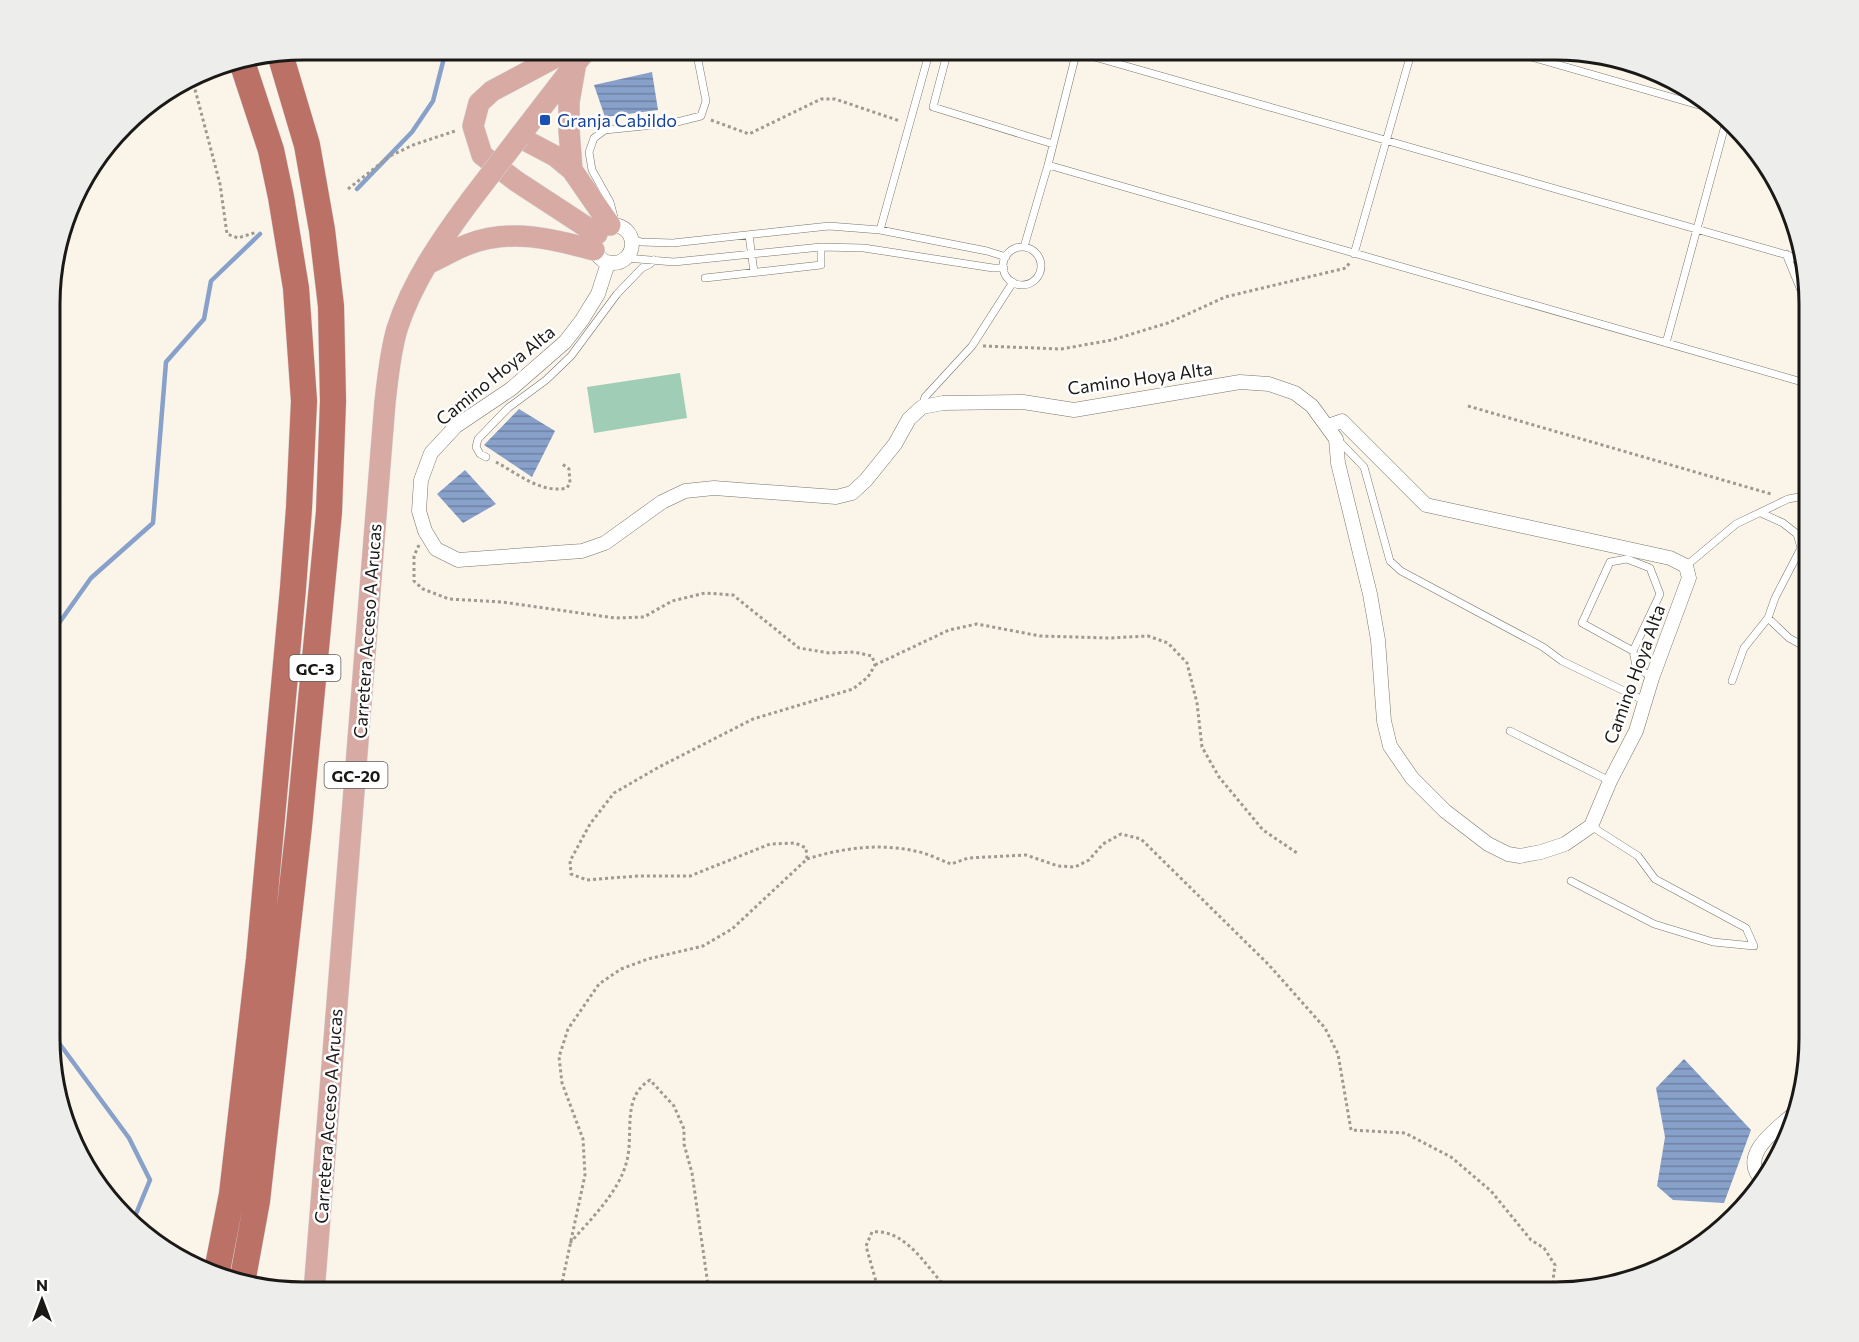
<svg xmlns="http://www.w3.org/2000/svg" width="1859" height="1342" viewBox="0 0 1859 1342" font-family="Commissioner,sans-serif">
  <style>
    .grass { fill: #9fcdb6 }
    .water { fill: url(#water-rules) }
    .lines { fill: none; stroke-linecap: round; stroke-linejoin: round }
    .stream { stroke: #88a1ca; stroke-width: 4.5 }
    .lane-casing { stroke: #7a756c; stroke-width: 8 }
    .street-casing { stroke: #7a756c; stroke-width: 15 }
    .primary-casing { stroke: #d6d6d5; stroke-width: 22 }
    .highway-casing { stroke: #d6d6d5; stroke-width: 27 }
    .path { stroke: #9e9a92; stroke-width: 3; stroke-dasharray: 3 3; stroke-linecap: butt }
    .lane { stroke: #fff; stroke-width: 7 }
    .street { stroke: #fff; stroke-width: 14 }
    .primary { stroke: #d7aaa4; stroke-width: 21 }
    .highway { stroke: #bc7167; stroke-width: 26 }
    .primary-bridge-casing { stroke: #d6d6d5; stroke-width: 22; stroke-linecap: butt }
    .primary-bridge { stroke: #d7aaa4; stroke-width: 21 }
    .transit-dot { fill: #1a4fb4; stroke: #fff; stroke-width: 2 }
    .labels { text-anchor: middle; dominant-baseline: central; stroke-width: 5; stroke-linejoin: round; paint-order: stroke }
    .shield { fill: #fff; stroke: #5f5e5c; stroke-width: 1.5 }
    .shield-label { font-size: 16px; font-weight: bold; fill: #1b1916 }
    .transit-label { font-size: 18px; fill: #164399; stroke: #fff; text-anchor: start }
    .street-label { font-size: 18px; fill: #1b1916; stroke: #fff }
    .rim { fill: none; stroke: #1b1916; stroke-width: 3 }
  </style>
  <defs>
    <pattern id="water-rules" width="6" height="5" patternUnits="userSpaceOnUse" patternTransform="scale(1.5)"><rect width="6" height="5" fill="#88a1ca"/><path d="M0 2.5h6" fill="none" stroke="#6e82a3"/></pattern>
  </defs>
  <rect width="100%" height="100%" fill="#faf4e9"/>
  <path class="grass" d="M 680,373 L 687,418 L 594,433 L 587,387 Z"/>
  <path class="water" d="M 652,72 L 658,110 L 605,117 L 594,85 Z
    M 519,409 L 555,431 L 532,477 L 484,445 Z
    M 465,470 L 496,504 L 463,523 L 437,494 Z
    M 1684,1059 L 1751,1130 L 1724,1203 L 1673,1200 L 1657,1186 L 1665,1137 L 1656,1088 Z"/>
  <g class="lines">
    <path class="stream" d="M 357,189 L 412,132 L 433,101 L 446,50
      M 52,633 L 91,578 L 153,523 L 166,362 L 204,319 L 211,281 L 260,234
      M 52,1029 L 56,1039 L 129,1138 L 150,1180 L 133,1221"/>
    <g class="lane-casing">
      <path id="lane" d="M 948,50 L 933,107 L 1053,144
        M 1507,50 L 1716,110
        M 1077,52 L 1801,259
        M 1048,165 L 1809,384
        M 614,217 L 610,202 L 592,170 L 589,152 L 594,138 L 605,130 L 673,123 L 701,116 L 706,101 L 696,50
        M 880,230 L 930,50
        M 749,235 L 754,272
        M 630,238 L 641,242 L 673,243 L 829,226 L 880,230 L 987,251 L 1006,257
        M 1024,247 L 1048,165 L 1077,50
        M1003 266a19 19 0 1 1 38 0a19 19 0 1 1-38 0Z
        M 1354,254 L 1412,50
        M 1786,254 L 1809,310
        M 626,258 L 674,262 L 821,247 L 864,248 L 993,268 L 1004,268
        M 705,278 L 821,265 L 821,247
        M 1666,343 L 1726,122
        M 922,407 L 925,397 L 972,346 L 1013,282
        M 1338,440 L 1364,467 L 1390,561 L 1401,571 L 1543,647 L 1562,661 L 1645,701
        M 486,457 L 480,454 L 476,447 L 478,439 L 508,408 L 546,380 L 571,356 L 617,294 L 642,268 L 650,264 L 654,260
        M 1686,566 L 1736,524 L 1788,499 L 1809,495
        M 1768,618 L 1789,638 L 1809,649
        M 1633,651 L 1582,623 L 1610,562 L 1627,559 L 1650,568 L 1660,594 L 1633,651 L 1636,666 L 1652,678
        M 1732,681 L 1744,648 L 1768,618 L 1775,598 L 1801,548 L 1797,534 L 1783,523 L 1761,513
        M 1510,731 L 1610,781
        M 1571,881 L 1654,924 L 1713,942 L 1754,946 L 1746,928 L 1655,879 L 1638,856 L 1591,826"/>
    </g>
    <g class="street-casing">
      <path id="street" d="M594 244a19 19 0 1 1 38 0a19 19 0 1 1-38 0Z
        M 608,263 L 598,294 L 582,320 L 565,342 L 511,389 L 456,426 L 431,453 L 421,480 L 419,511 L 425,531 L 436,549 L 458,560 L 582,551 L 605,543 L 662,502 L 685,491 L 714,488 L 836,497 L 852,493 L 866,480 L 895,444 L 909,419 L 922,407 L 943,403 L 1023,402 L 1074,410 L 1240,382 L 1269,384 L 1295,393 L 1312,406 L 1336,439 L 1338,463 L 1370,594 L 1378,640 L 1384,721 L 1390,746 L 1412,778 L 1445,811 L 1488,844 L 1508,854 L 1520,856 L 1541,852 L 1565,844 L 1591,826 L 1610,781 L 1636,731 L 1652,678 L 1689,578 L 1686,566 L 1670,558 L 1426,505 L 1342,421 L 1328,426
        M 1763,1181 C 1736,1154 1779,1128 1798,1110"/>
    </g>
    <g class="primary-casing">
      <path id="primary" d="M 569,50 L 492,91 L 479,103 L 473,126 L 482,155 L 516,181 L 597,234
        M 586,50 L 519,137 L 555,156 L 572,170 L 610,225
        M 572,170 L 569,130 L 569,102 L 575,68
        M 427,264 C 441,258 455,249 469,244 C 511,228 553,239 594,250
        M 314,1292 L 385,402 C 388,377 390,353 397,329 C 412,282 441,240 470,201"/>
    </g>
    <g class="highway-casing">
      <path id="highway" d="M 216,1276 L 232,1194 L 259,959 L 293,588 L 299,508 L 304,401 L 296,288 L 281,197 L 271,150 L 242,62
        M 242,1283 L 257,1201 L 299,826 L 329,512 L 333,401 L 331,306 L 322,230 L 307,145 L 280,54"/>
    </g>
    <path class="path" d="M 192,78 L 220,184 L 227,234 L 238,238 L 257,232
      M 711,120 L 749,134 L 821,99 L 835,99 L 900,121
      M 348,189 L 390,156 L 413,145 L 455,131
      M 983,346 L 1061,349 L 1112,340 L 1168,323 L 1225,297 L 1346,268 L 1350,262
      M 1468,406 L 1771,494
      M 496,462 C 518,474 542,494 567,488 L 570,483 L 569,469 L 561,463
      M 419,545 L 414,556 L 414,581 L 423,589 L 449,599 L 502,602 L 615,618 L 644,617 L 672,601 L 705,593 L 733,595 L 799,648 L 829,653 L 854,652 L 872,656 L 875,665 L 868,677 L 853,689 L 753,719 L 659,767 L 614,793 L 590,824 L 570,861 L 571,874 L 587,880 L 637,876 L 690,876 L 770,844 L 795,843 L 806,848 L 807,859 L 732,929 L 703,946 L 648,959 L 621,969 L 599,984 L 568,1029 L 559,1057 L 562,1083 L 583,1139 L 585,1175 L 560,1292
      M 875,665 L 949,630 L 977,624 L 1040,636 L 1109,638 L 1148,636 L 1168,643 L 1187,663 L 1197,703 L 1202,747 L 1219,777 L 1263,830 L 1297,853
      M 807,859 C 842,848 879,843 915,851 C 927,853 940,860 951,864 L 968,858 L 1026,855 L 1058,866 L 1075,867 L 1089,860 L 1103,844 L 1121,834 L 1141,839 L 1268,964 L 1325,1028 L 1338,1054 L 1351,1130 L 1405,1133 L 1451,1157 L 1491,1191 L 1531,1240 L 1544,1248 L 1555,1265 L 1553,1280 L 1554,1292
      M 570,1243 C 589,1221 618,1193 626,1164 C 635,1136 620,1098 650,1080 L 674,1106 L 684,1129 L 684,1144 L 692,1173 L 709,1292
      M 879,1292 L 866,1246 L 872,1232 C 907,1228 928,1270 950,1292"/>
    <use href="#lane" class="lane"/>
    <use href="#street" class="street"/>
    <use href="#primary" class="primary"/>
    <use href="#highway" class="highway"/>
    <g class="primary-bridge-casing">
      <path id="primary-bridge" d="M 470,201 L 519,137"/>
    </g>
    <use href="#primary-bridge" class="primary-bridge"/>
  </g>
  <rect class="transit-dot" x="539" y="114" width="12" height="12" rx="3"/>
  <g class="labels">
    <g class="shield">
      <rect x="289.5" y="655" width="51" height="26" rx="4.5"/>
      <rect x="324.5" y="762" width="63" height="26" rx="4.5"/>
    </g>
    <g class="shield-label">
      <text x="315" y="668">GC-3</text>
      <text x="356" y="775">GC-20</text>
    </g>
    <g class="transit-label">
      <text x="557" y="120">Granja Cabildo</text>
    </g>
    <g class="street-label">
      <text transform="translate(495 375) rotate(-39)">Camino Hoya Alta</text>
      <text transform="translate(1140 378) rotate(-8)">Camino Hoya Alta</text>
      <text transform="translate(367 631) rotate(-86)">Carretera Acceso A Arucas</text>
      <text transform="translate(1634 674) rotate(-70)">Camino Hoya Alta</text>
      <text transform="translate(328 1116) rotate(-86)">Carretera Acceso A Arucas</text>
    </g>
  </g>
  <path d="M0 0H1859V1342H0ZM304 60H1555A244 244 0 0 1 1799 304V1038A244 244 0 0 1 1555 1282H304A244 244 0 0 1 60 1038V304A244 244 0 0 1 304 60Z" fill="#ededec" fill-rule="evenodd"/>
  <path class="rim" d="M304 60H1555A244 244 0 0 1 1799 304V1038A244 244 0 0 1 1555 1282H304A244 244 0 0 1 60 1038V304A244 244 0 0 1 304 60Z"/>
  <g transform="translate(42 1300)" stroke="#ffffff" stroke-width="4.5" paint-order="stroke">
  <path d="M0-4.5L10 22L0 15L-10 22Z" fill="#1b1916"/>
  <text y="-9" font-size="16" font-weight="bold" text-anchor="middle" fill="#1b1916">N</text>
  </g>
</svg>
